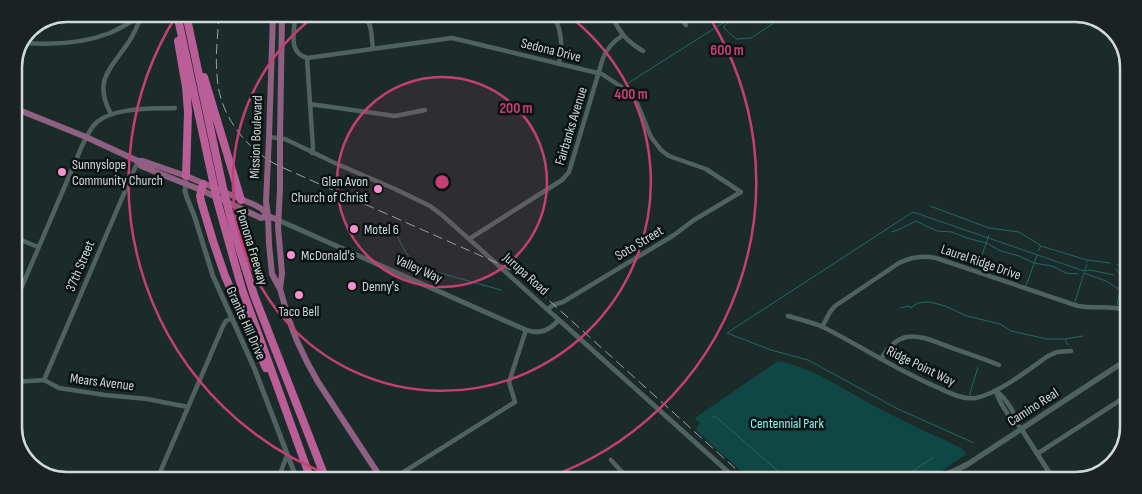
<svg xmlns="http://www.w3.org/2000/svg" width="1142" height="494" viewBox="0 0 1142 494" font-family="'Sofia Sans Condensed',sans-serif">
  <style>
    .park { fill: #0f4745 }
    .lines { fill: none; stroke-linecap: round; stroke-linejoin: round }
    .stream { stroke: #216865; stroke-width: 1 }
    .minor { stroke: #4f6260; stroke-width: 4.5 }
    .tertiary { stroke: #4f6260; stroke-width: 5 }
    .secondary { stroke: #4f6260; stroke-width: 5.5 }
    .primary { stroke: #8f6081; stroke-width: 6 }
    .motorway { stroke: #ba5e97; stroke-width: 8 }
    .rail { stroke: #99a5a4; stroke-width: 1; stroke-dasharray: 10 5; stroke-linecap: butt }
    .ring { fill: none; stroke: #c43f74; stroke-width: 2.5 }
    .poi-dot { fill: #f790ce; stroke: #0b1212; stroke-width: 2 }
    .labels { text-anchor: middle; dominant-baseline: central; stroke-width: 5; stroke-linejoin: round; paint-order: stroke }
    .street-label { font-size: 14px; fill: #ced9d8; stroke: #0b1212 }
    .poi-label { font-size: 14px; fill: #ced9d8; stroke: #0b1212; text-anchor: start }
    .park-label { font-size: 14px; fill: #8cf6f1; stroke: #0b1212 }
    .rim { fill: none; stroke: #ced9d8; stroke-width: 2.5 }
    .centre { fill: #c43f74; stroke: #0b1212; stroke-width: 2.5 }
    .ring-label { font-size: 15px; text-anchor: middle; font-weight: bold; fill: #c43f74; stroke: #0b1212; stroke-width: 5; stroke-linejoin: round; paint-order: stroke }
  </style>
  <rect width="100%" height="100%" fill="#1a2b2a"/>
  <path class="park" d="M 778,361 C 816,368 848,393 882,410 C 908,424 935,435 961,448 L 966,454 L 928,480 L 751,479 L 716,449 L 696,430 L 700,423 L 695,418 Z"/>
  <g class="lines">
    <path class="stream" d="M 737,16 L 724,26 L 724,28 L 736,39 L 751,38 L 783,17
      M 782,18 L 791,17
      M 625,85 L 734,16
      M 930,206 L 989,228 L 1019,232 L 1040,245 L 1040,246
      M 891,232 L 898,230 L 916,221 L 937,231 L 952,232 L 967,238 L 986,243 L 1001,251 L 1019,256 L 1034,263 L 1052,266 L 1066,273 L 1078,274
      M 397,235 C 404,250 408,259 422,268 L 501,290
      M 1038,251 L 1041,246 L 1087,260
      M 1087,262 L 1088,260 L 1110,263
      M 1117,265 L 1126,267
      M 977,269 L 989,235
      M 1085,271 L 1090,270 L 1114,275
      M 1026,286 L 1037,255
      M 1075,302 L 1084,273 L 1106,281 L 1120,290 L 1122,278 L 1116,269
      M 1117,305 L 1120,290 L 1126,289
      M 900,308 L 909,306 L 910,308 L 918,303 L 925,302 L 930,302 L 945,306 L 967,316 L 1000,324 L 1011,331 L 1047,339 L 1065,339
      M 1068,345 L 1065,339 L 1083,336
      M 970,395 L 970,393 L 978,367
      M 712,417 L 716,417 L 787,479
      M 974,443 L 896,408 L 808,360 L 771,350 L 727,333 L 913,212 L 1084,271 L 1087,265
      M 899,480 L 934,457"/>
    <path class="minor" d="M 295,15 C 295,31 287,52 307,58 L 313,148 L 312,153
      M 363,15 C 373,24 371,36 373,49
      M 553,16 C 563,31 562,46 559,64
      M 611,16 C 621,33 625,40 643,51
      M 678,16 L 686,25
      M 24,43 C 51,45 84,43 110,33 C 121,28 131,22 141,16
      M 307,58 L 452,38 L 602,74 L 623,88 L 635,98 L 651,137 L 661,150 L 669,156 L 706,169 L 741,192 L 694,220 L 674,235 L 563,302 L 553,305 L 548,309
      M 310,104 L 395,116 L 425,110
      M 111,114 C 92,79 112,68 130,40 C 135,32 138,24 142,15
      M 269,137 L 285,139 L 337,164 L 395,189 L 430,206 L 442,215 L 469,239 L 559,320
      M 14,237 L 38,247
      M 469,239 L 562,180 L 569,172 L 603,58 C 607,48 614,41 623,35
      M 14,305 L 82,146 C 86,138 90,128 97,122 C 115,107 152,109 175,108
      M 788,316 C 799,319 810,322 821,326 C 861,346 898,371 939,388 C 950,393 963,400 976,398 C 999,393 1028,370 1048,356 L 1057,352 L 1071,351
      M 822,327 L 830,312 L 835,306 L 899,263 C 911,257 922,255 936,258 L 1078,306 C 1094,309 1110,305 1126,310
      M 881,359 C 887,349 894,340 906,337 C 922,334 940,344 955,349 C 969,354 984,359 999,365
      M 44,380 L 138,161
      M 14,382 L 44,380 L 59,388 L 105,395 L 147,399 L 188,407
      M 996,391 C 998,399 1007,415 1013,420 C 1017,424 1019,426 1022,430
      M 996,391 C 1003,395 1016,413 1016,422
      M 1037,454 L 1125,397
      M 611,460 L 622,472 L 631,479
      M 158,477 L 223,326 L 226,321 L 232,318
      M 279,477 L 287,455
      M 1086,477 L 1115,458
      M 394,478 L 515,402 L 509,382 L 526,330
      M 616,478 L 622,472"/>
    <path class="tertiary" d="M 186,182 L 185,191 L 187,198 L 194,215 L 213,276 L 255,370 L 296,477
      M 278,220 L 526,330 C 541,335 549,330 559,320 L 736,479
      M 1022,430 L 1054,480"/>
    <path class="secondary" d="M 935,480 C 946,474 957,470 968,464 L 1125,361
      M 948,480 L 952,477 L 954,472"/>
    <path class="primary" d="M 273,15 L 269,137 L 266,202 L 268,216 L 269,244 L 272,274 L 280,289 L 289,320 L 297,341 L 307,362 L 318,382 L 381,478
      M 14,108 L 86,137 L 138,161 L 141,166 L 201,190 L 261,218 L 268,216
      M 138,161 L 143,161 L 186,176 L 255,205 L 262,209 L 268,216 L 278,220
      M 280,289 L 282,273 L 278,227 L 280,189 L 280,138 L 282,15"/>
    <path class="motorway" d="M 177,14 L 217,200 L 242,289 L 310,477
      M 186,14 L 223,188 L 235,235 L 254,295 L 325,477
      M 178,41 L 186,87 L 188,112 L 186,176
      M 204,77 L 241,200
      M 203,184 L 200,196 L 201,201 L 213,241 L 225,276 L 266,368"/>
    <path class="rail" d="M 219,14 C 218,35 215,55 217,76 C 219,114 245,149 279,166 L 497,263 L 516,273 L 533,286 L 747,479"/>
  </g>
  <circle cx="442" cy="182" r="105" fill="#c43f74" fill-opacity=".12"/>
  <g class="ring">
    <circle cx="442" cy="182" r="105"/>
    <path d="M569 16A209 209 0 1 1 316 15"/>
    <path d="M335 477A314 314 0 0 1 176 16M710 18A314 314 0 0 1 547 478"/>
  </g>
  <g class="poi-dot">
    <circle cx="62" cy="172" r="5"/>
    <circle cx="378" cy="189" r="5"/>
    <circle cx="354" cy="229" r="5"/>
    <circle cx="291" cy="255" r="5"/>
    <circle cx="352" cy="286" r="5"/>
    <circle cx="299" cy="295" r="5"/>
  </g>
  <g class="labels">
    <g class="street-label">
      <text transform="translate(551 50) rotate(14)">Sedona Drive</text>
      <text transform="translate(571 126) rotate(-73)">Fairbanks Avenue</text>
      <text transform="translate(256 137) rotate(-88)">Mission Boulevard</text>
      <text transform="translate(639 243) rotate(-31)">Soto Street</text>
      <text transform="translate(252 247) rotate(73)">Pomona Freeway</text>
      <text transform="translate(981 262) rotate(19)">Laurel Ridge Drive</text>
      <text transform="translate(80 266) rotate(-67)">37th Street</text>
      <text transform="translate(419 269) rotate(24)">Valley Way</text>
      <text transform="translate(526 274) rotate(42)">Jurupa Road</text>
      <text transform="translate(246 323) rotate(66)">Granite Hill Drive</text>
      <text transform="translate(921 366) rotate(26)">Ridge Point Way</text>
      <text transform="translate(102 382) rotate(7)">Mears Avenue</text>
      <text transform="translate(1033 407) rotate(-33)">Camino Real</text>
    </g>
    <g class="poi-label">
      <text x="72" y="164">Sunnyslope<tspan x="72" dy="16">Community Church</tspan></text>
      <text x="368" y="181" text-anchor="end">Glen Avon<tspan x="368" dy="16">Church of Christ</tspan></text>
      <text x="364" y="229">Motel 6</text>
      <text x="301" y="255">McDonald's</text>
      <text x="362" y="286">Denny's</text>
      <text x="299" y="311" text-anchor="middle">Taco Bell</text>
    </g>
    <g class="park-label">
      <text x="787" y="423">Centennial Park</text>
    </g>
  </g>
  <path d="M0 0H1142V494H0ZM67 22H1075A45 45 0 0 1 1120 67V427A45 45 0 0 1 1075 472H67A45 45 0 0 1 22 427V67A45 45 0 0 1 67 22Z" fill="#1b2222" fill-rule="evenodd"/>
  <path class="rim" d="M67 22H1075A45 45 0 0 1 1120 67V427A45 45 0 0 1 1075 472H67A45 45 0 0 1 22 427V67A45 45 0 0 1 67 22Z"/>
  <circle cx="442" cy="182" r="8" class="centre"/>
  <g class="ring-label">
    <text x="727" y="55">600 m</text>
    <text x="631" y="99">400 m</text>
    <text x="516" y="113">200 m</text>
  </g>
</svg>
